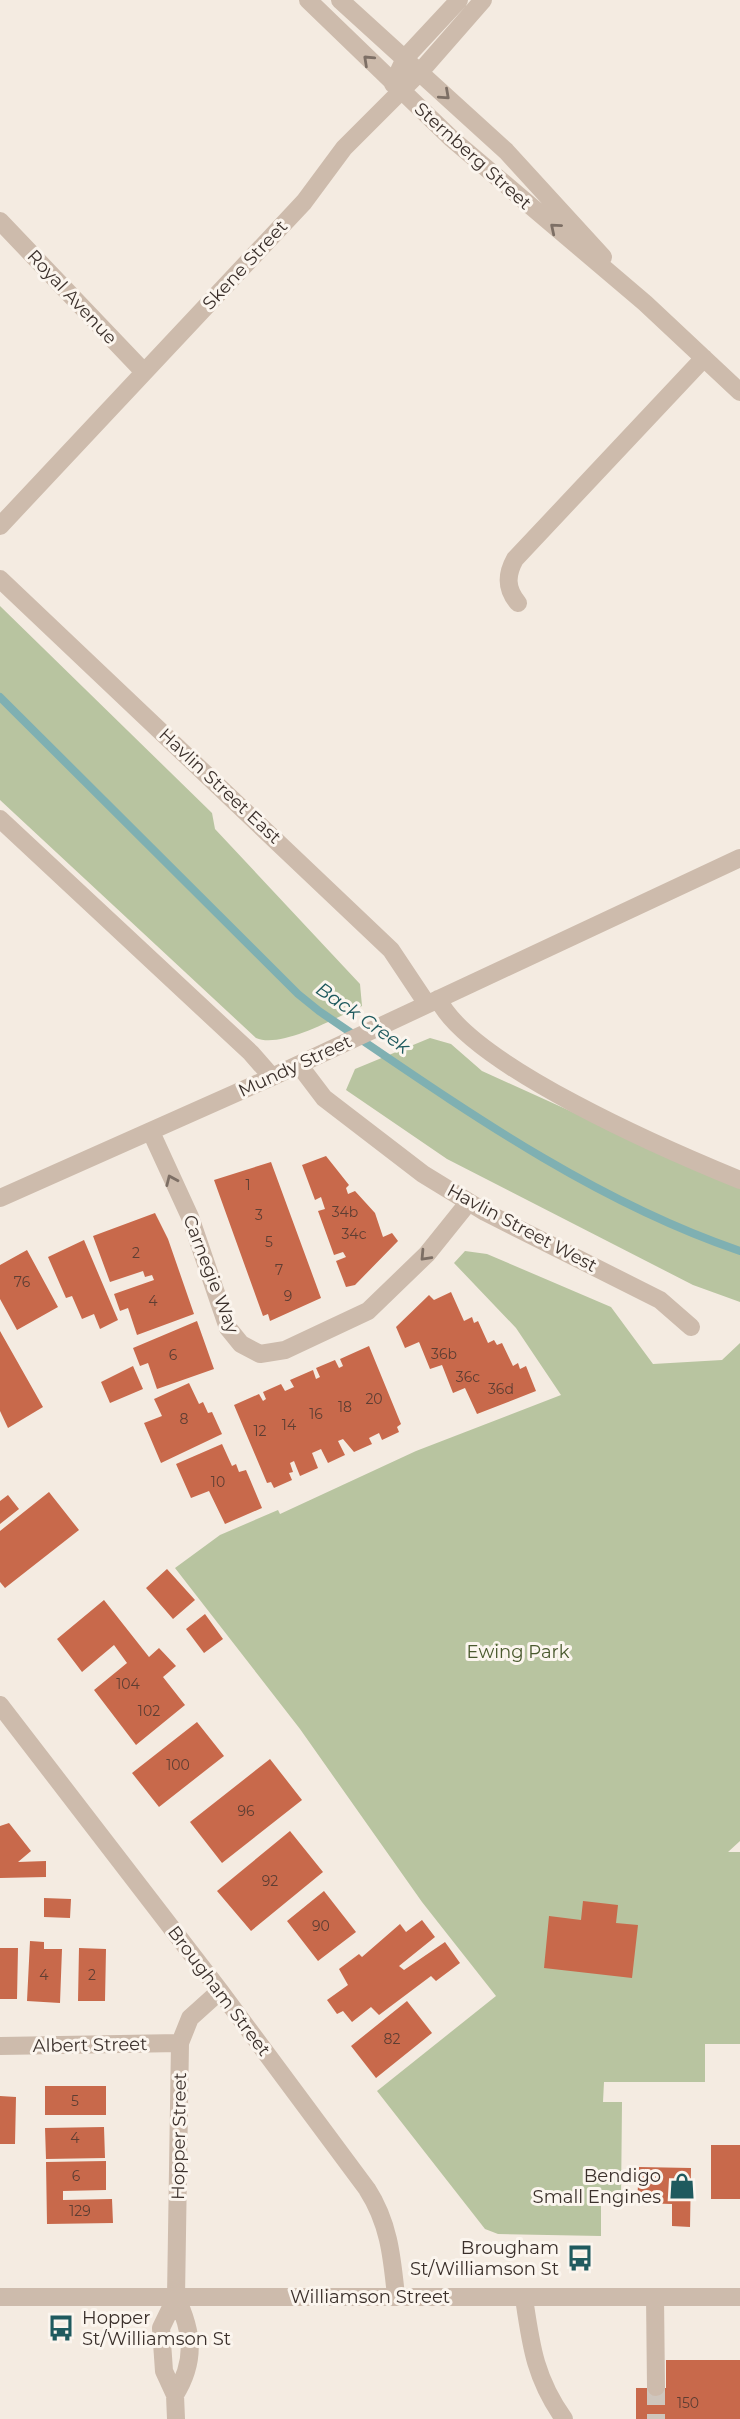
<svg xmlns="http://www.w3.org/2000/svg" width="740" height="2419" viewBox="0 0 740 2419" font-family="Montserrat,sans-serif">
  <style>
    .green { fill: #b8c4a0 }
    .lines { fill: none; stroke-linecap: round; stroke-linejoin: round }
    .stream { stroke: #7fb0b2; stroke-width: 8 }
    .building { fill: #c8694b }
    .minor-tunnel { stroke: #cfc6bd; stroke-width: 18; stroke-dasharray: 18 9; stroke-linecap: butt }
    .minor { stroke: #cdbbac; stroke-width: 18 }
    .oneway { stroke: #7d6f65 }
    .labels { text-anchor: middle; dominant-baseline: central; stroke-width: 6; stroke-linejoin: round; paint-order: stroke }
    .number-label { font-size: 14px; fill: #5e3e33 }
    .street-label { font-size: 18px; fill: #3b302b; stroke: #fbf5ee }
    .park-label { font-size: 18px; fill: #4a5a2e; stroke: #fbf5ee }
    .poi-label { font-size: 18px; fill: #3b302b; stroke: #fbf5ee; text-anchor: end }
    .water-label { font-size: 19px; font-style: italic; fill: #1f5a5e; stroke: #fbf5ee }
  </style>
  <rect width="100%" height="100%" fill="#f4ebe1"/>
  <path class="green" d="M 0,606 L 212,813 L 215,829 L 360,984 L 362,1006 C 337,1017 281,1049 256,1038 L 0,800 Z
    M 430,1038 L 451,1044 L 482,1071 L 740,1188 L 740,1302 L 693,1285 L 447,1159 L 346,1090 L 355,1069 Z
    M 465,1251 L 487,1254 L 611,1307 L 653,1364 L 722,1360 L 740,1343 L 740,1841 L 728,1852 L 740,1852 L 740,2044 L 705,2044 L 705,2082 L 604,2082 L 603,2102 L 622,2102 L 621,2203 L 601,2203 L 601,2236 L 498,2234 L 485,2229 L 377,2091 L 496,1996 L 422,1902 L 300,1729 L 175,1568 L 220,1535 L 278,1510 L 280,1514 L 416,1451 L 561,1395 L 516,1328 L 454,1263 Z"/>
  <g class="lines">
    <path class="stream" d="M 0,697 L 298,994 L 319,1011 C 452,1101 587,1199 740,1251"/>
  </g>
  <path class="building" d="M 326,1156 L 349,1185 L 346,1188 L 348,1194 L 355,1191 L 375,1213 L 383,1237 L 392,1233 L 398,1241 L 355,1285 L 346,1287 L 336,1261 L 346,1257 L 343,1252 L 334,1255 L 318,1211 L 325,1209 L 321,1197 L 315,1200 L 302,1165 Z
    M 271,1162 L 321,1298 L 270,1321 L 268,1314 L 263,1316 L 214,1180 Z
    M 155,1213 L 168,1239 L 194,1314 L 137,1335 L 128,1308 L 120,1311 L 114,1294 L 154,1280 L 152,1275 L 145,1277 L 143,1271 L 110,1282 L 93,1236 Z
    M 84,1240 L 118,1320 L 100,1329 L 94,1314 L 82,1319 L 72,1296 L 66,1298 L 48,1257 Z
    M 27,1250 L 58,1307 L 17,1330 L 0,1299 L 0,1265 Z
    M 451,1292 L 464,1321 L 472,1317 L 474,1323 L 478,1321 L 488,1343 L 494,1340 L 497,1345 L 502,1343 L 513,1366 L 518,1363 L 520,1369 L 526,1366 L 536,1391 L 477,1414 L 465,1388 L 453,1393 L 442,1365 L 430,1369 L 419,1342 L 405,1348 L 396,1327 L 429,1295 L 434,1300 Z
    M 197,1321 L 214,1369 L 157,1389 L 148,1363 L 140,1366 L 133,1348 Z
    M 0,1331 L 43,1407 L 8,1428 L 0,1411 Z
    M 369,1346 L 401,1424 L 397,1427 L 399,1432 L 382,1440 L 379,1433 L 369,1438 L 372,1444 L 354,1452 L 343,1439 L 338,1441 L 345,1455 L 328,1463 L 321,1449 L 312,1453 L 318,1468 L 300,1476 L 294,1461 L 290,1463 L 293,1472 L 289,1473 L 292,1480 L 274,1488 L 271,1482 L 267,1483 L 234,1405 L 259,1394 L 263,1401 L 266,1399 L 263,1392 L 281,1384 L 285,1391 L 294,1387 L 290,1380 L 313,1370 L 316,1379 L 320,1377 L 316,1368 L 335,1360 L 339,1368 L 343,1366 L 340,1359 Z
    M 133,1366 L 143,1389 L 110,1403 L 101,1382 Z
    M 189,1383 L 199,1404 L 203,1402 L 208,1413 L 212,1412 L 222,1434 L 161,1463 L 144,1423 L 162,1416 L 154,1399 Z
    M 222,1444 L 232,1466 L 236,1464 L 239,1472 L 246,1470 L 262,1508 L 225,1524 L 209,1491 L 191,1498 L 176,1464 Z
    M 49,1492 L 79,1530 L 5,1588 L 0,1582 L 0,1531 Z
    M 8,1495 L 19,1509 L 0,1524 L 0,1501 Z
    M 167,1569 L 195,1600 L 173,1619 L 146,1588 Z
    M 104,1600 L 149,1657 L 159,1648 L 176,1666 L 163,1677 L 185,1705 L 136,1745 L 94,1690 L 127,1663 L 114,1645 L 82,1672 L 57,1639 Z
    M 205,1614 L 223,1639 L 204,1653 L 186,1629 Z
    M 197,1722 L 224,1756 L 159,1807 L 132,1773 Z
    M 270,1759 L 302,1800 L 222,1863 L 190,1822 Z
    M 9,1823 L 31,1851 L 18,1862 L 46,1861 L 46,1877 L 0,1878 L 0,1826 Z
    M 290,1831 L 323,1872 L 251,1931 L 217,1891 Z
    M 324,1891 L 356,1932 L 318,1961 L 287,1921 Z
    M 44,1898 L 71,1899 L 70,1918 L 44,1917 Z
    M 583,1901 L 618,1905 L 616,1923 L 638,1925 L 632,1978 L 544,1968 L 549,1916 L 581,1920 Z
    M 422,1920 L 435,1937 L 399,1966 L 404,1970 L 445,1942 L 460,1963 L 436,1981 L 431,1976 L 379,2015 L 371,2007 L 352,2022 L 343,2011 L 337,2014 L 327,2000 L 348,1985 L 339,1969 L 359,1954 L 362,1957 L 400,1924 L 406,1932 Z
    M 30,1941 L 44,1942 L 44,1949 L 62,1949 L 60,2003 L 27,2001 Z
    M 0,1948 L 18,1948 L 17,1999 L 0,1999 Z
    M 79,1948 L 106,1949 L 105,2001 L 78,2001 Z
    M 407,2001 L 432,2033 L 376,2078 L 351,2046 Z
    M 45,2086 L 106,2086 L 106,2115 L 45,2115 Z
    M 0,2096 L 16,2097 L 15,2144 L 0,2144 Z
    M 104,2127 L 105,2158 L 46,2159 L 45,2128 Z
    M 711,2145 L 740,2145 L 740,2199 L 711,2199 Z
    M 106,2161 L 106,2190 L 63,2191 L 63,2200 L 112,2199 L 113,2223 L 47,2224 L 46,2162 Z
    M 639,2167 L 691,2168 L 690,2227 L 672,2226 L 672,2204 L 637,2203 Z
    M 666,2360 L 740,2360 L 740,2419 L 636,2419 L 636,2388 L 666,2388 Z"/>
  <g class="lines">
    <path class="minor-tunnel" d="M 656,2387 L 656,2419"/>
    <path class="minor" d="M 308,0 L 452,139 L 645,303 L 740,392
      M 340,0 L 506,151 L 603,257
      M 393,84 L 405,58 L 459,0
      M 0,221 L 144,372
      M 0,526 L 304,202 L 344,148 L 420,72 L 483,0
      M 0,579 L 391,950 L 427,1004
      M 518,603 C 506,589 506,575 515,559 L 704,358
      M 0,819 L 251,1053 L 272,1077
      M 438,999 C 471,1066 669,1151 740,1180
      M 299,1065 L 324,1098 L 423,1174 L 485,1212 L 660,1300 L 691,1327
      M 151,1132 L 190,1217 L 228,1328 L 241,1344 L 260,1354 L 285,1350 L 368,1311 L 427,1254 L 468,1203
      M 0,1198 L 272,1077 L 740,858
      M 0,1705 L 220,1991 L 367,2189 C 389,2223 392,2257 396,2296
      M 0,2046 L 180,2043
      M 0,2297 L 740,2297
      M 655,2297 L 656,2387
      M 524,2298 C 531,2346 535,2378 564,2419
      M 175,2395 C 196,2361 193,2332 176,2297 L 180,2043 L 190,2018 L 220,1991
      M 176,2419 L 175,2395 L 164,2371 L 161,2328 L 176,2297"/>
  </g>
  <defs><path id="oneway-chevron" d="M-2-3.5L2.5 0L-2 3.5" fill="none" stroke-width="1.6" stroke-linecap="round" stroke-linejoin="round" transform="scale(1.75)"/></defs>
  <g class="oneway">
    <use href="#oneway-chevron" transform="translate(368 60) rotate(-137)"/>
    <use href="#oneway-chevron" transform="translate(445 95) rotate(42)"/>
    <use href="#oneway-chevron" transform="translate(555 228) rotate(-140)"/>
    <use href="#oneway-chevron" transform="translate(171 1180) rotate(-114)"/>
    <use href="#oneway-chevron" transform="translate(425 1256) rotate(133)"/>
  </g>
  <defs>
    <g id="shop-bare" transform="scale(2.1)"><path d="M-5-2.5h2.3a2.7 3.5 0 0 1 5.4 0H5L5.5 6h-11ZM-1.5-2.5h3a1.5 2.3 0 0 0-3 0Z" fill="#1f5a5e" stroke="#fbf5ee" stroke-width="2.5" paint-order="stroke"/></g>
    <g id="bus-bare" transform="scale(2.1)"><path d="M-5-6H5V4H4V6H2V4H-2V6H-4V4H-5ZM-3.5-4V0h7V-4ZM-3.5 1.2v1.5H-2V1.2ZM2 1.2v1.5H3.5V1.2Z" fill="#1f5a5e" stroke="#fbf5ee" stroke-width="2.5" paint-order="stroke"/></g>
  </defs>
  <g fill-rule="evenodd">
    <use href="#shop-bare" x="682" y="2186"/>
    <use href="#bus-bare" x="580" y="2258"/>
    <use href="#bus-bare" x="61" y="2328"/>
  </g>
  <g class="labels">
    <g class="number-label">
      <text x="248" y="1185">1</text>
      <text x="345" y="1212">34b</text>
      <text x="259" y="1215">3</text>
      <text x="354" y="1234">34c</text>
      <text x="269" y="1242">5</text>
      <text x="136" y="1253">2</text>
      <text x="279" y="1270">7</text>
      <text x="22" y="1282">76</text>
      <text x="288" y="1296">9</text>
      <text x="153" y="1301">4</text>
      <text x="444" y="1354">36b</text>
      <text x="173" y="1355">6</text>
      <text x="468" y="1377">36c</text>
      <text x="501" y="1389">36d</text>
      <text x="374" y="1399">20</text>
      <text x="345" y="1407">18</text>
      <text x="316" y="1414">16</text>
      <text x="184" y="1419">8</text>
      <text x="289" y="1425">14</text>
      <text x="260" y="1431">12</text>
      <text x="218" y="1482">10</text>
      <text x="128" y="1684">104</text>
      <text x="149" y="1711">102</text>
      <text x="178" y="1765">100</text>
      <text x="246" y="1811">96</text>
      <text x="270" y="1881">92</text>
      <text x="321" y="1926">90</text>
      <text x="44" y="1975">4</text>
      <text x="92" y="1975">2</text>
      <text x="392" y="2039">82</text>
      <text x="75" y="2101">5</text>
      <text x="75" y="2138">4</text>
      <text x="76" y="2176">6</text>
      <text x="80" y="2211">129</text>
      <text x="688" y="2403">150</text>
    </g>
    <g class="street-label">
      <text transform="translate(473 156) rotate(42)">Sternberg Street</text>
      <text transform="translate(245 265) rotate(-47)">Skene Street</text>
      <text transform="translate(72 297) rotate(47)">Royal Avenue</text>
      <text transform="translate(220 786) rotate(43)">Havlin Street East</text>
      <text transform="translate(295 1066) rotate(-25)">Mundy Street</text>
      <text transform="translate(522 1228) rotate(28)">Havlin Street West</text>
      <text transform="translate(211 1274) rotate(69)">Carnegie Way</text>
      <text transform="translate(219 1991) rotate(53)">Brougham Street</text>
      <text transform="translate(90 2045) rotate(-1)">Albert Street</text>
      <text transform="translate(179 2136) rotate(-89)">Hopper Street</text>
      <text x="370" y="2297">Williamson Street</text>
    </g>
    <g class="park-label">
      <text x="518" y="1652">Ewing Park</text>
    </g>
    <g class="poi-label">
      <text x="661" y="2176">Bendigo<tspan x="661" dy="21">Small Engines</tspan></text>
      <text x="559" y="2248">Brougham<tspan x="559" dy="21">St/Williamson St</tspan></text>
      <text x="82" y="2318" text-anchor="start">Hopper<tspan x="82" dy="21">St/Williamson St</tspan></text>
    </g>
    <g class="water-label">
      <text transform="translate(363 1018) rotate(35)">Back Creek</text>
    </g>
  </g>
</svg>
